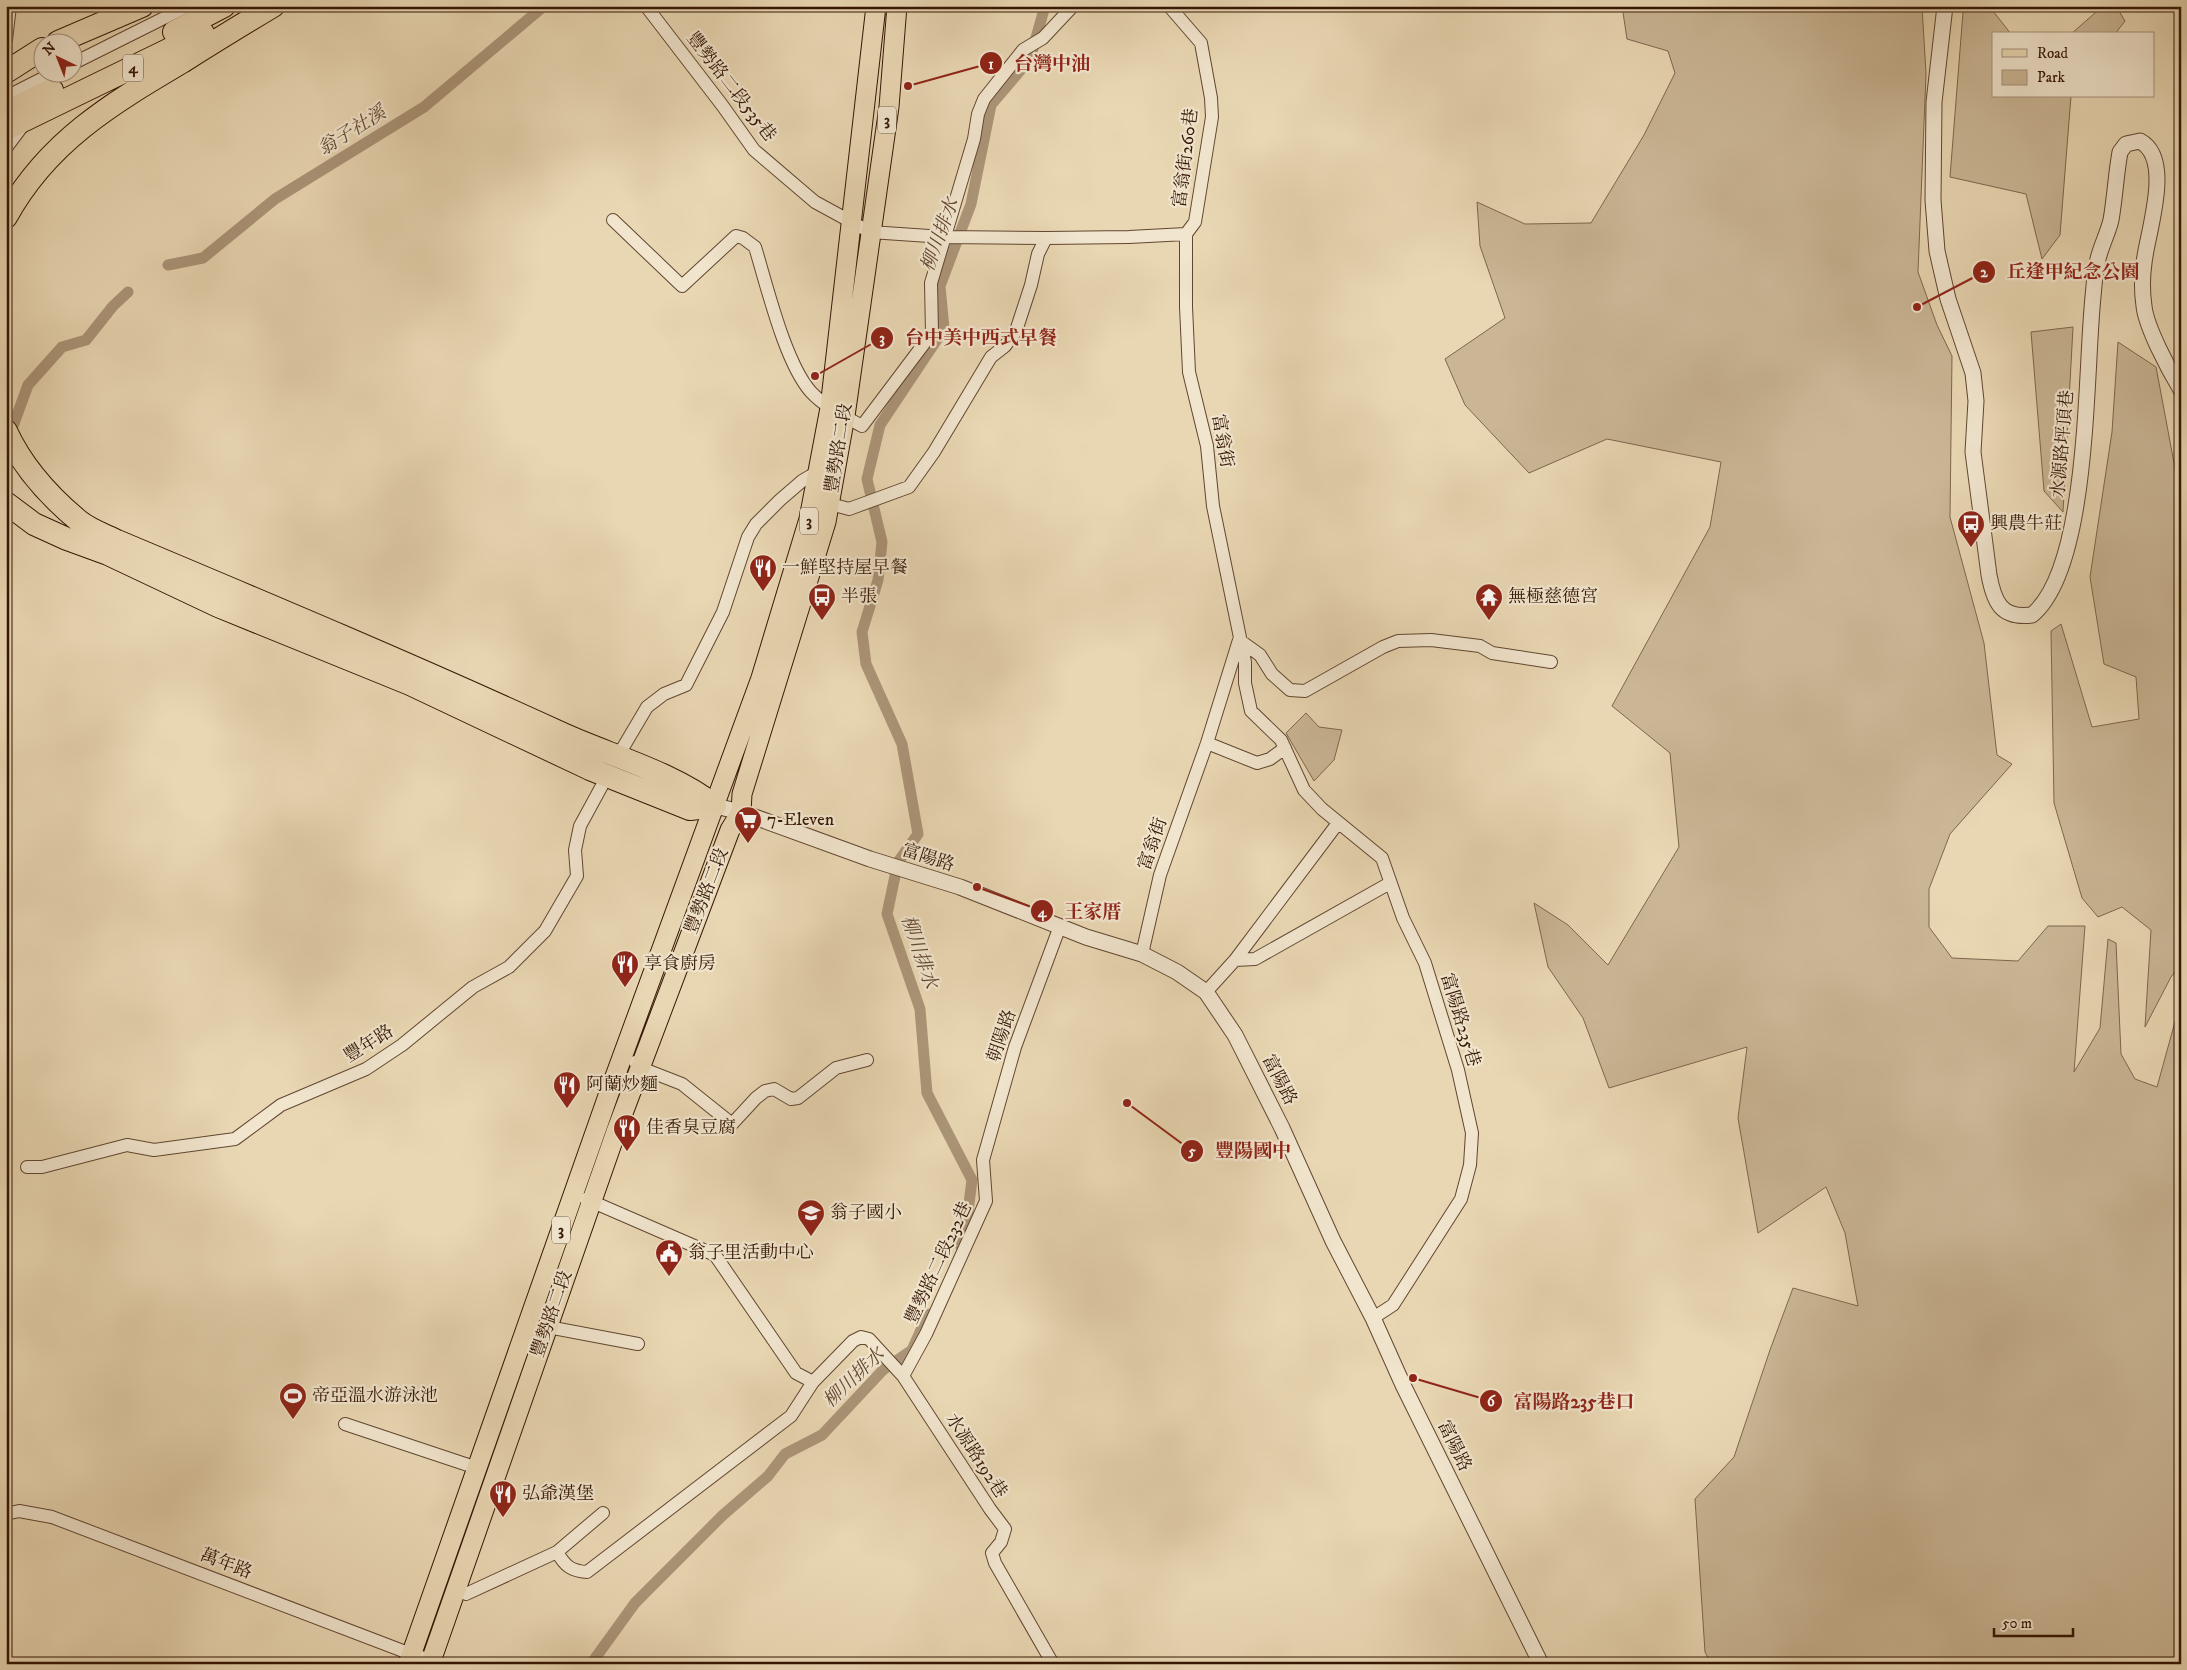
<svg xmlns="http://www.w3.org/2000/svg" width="2187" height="1670" viewBox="0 0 2187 1670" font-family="'IM FELL DW Pica','Noto Serif TC',serif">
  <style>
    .green { fill: #cab695; stroke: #7f664c }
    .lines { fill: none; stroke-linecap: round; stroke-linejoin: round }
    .canal { stroke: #ab9578; stroke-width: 11 }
    .minor-casing { stroke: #614630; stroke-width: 14 }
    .tertiary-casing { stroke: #614630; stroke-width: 17 }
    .primary-casing { stroke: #341604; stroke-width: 21 }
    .motorway-casing { stroke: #341604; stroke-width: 24 }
    .minor { stroke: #f1e5ce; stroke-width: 12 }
    .tertiary { stroke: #f1e5ce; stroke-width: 15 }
    .primary { stroke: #e9d7b3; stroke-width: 19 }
    .motorway { stroke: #e9d7b3; stroke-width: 22 }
    .labels { text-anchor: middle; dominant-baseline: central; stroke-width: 4.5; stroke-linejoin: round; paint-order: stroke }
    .shield { fill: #f1e5ce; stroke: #6d5441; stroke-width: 1 }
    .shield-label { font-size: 16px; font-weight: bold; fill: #341604 }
    .street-label { font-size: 18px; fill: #341604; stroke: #f1e5ce }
    .poi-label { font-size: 18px; fill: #341604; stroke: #f1e5ce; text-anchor: start }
    .water-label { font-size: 19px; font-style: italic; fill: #644932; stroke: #f1e5ce }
    .leader { fill: none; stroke: #8f2418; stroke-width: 2 }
    .callout-dot { fill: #8f2418; stroke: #f1e5ce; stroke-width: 2 }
    .mark-label { font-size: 15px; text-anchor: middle; font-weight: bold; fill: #fff }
    .callout-label { font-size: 19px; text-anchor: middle; font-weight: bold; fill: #8f2418; stroke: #f1e5ce; stroke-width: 4.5; stroke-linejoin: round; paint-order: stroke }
  </style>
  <rect width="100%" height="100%" fill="#e9d7b3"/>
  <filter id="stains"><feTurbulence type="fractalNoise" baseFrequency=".004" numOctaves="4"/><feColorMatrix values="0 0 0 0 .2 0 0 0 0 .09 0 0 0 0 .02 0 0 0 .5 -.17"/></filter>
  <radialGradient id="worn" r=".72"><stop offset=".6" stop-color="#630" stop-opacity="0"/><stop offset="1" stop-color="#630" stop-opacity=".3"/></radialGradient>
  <path class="green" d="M 1622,6 L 1922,6 L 1926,74 L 1918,272 L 1937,325 L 1952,356 L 1950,517 L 1984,643 L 1997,755 L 2012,764 L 1950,834 L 1929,889 L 1929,927 L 1952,958 L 2018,961 L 2048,926 L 2085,926 L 2074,1072 L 2100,1028 L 2108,939 L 2116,943 L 2121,1054 L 2135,1079 L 2157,1087 L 2181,1000 L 2181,1664 L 1711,1664 L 1705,1652 L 1695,1499 L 1734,1457 L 1770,1350 L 1793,1288 L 1858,1306 L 1845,1233 L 1826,1187 L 1758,1233 L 1738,1118 L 1747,1047 L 1609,1088 L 1583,1018 L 1548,967 L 1534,903 L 1568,925 L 1608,965 L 1679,847 L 1670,753 L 1612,706 L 1710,527 L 1721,462 L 1607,439 L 1529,473 L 1465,405 L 1445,359 L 1505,318 L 1480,246 L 1477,202 L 1525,224 L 1591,223 L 1644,135 L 1675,73 L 1668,51 L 1627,39 Z
    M 1974,6 L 1989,6 L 2011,34 L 1993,34 L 1993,96 L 2071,96 L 2060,235 L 2042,259 L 2026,194 L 1950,177 L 1963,12 Z
    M 2103,6 L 2116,6 L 2125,21 L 2115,34 L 2071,34 Z
    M 2073,327 L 2063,512 L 2044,491 L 2031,332 Z
    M 2118,342 L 2156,367 L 2181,500 L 2181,964 L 2171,977 L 2145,1027 L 2151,930 L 2122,907 L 2098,917 L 2082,898 L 2054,803 L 2051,631 L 2061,624 L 2092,727 L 2139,719 L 2136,677 L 2104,664 L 2090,577 L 2112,432 Z
    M 1306,713 L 1319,727 L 1342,730 L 1334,760 L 1314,781 L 1286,733 Z"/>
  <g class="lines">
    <path class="canal" d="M 168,265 L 203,258 L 275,199 L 424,107 L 544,6
      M 9,437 L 28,385 L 62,347 L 86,340 L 113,306 L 128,292
      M 960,1245 L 965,1235 L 972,1180 L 927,1093 L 920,1009 L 887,914 L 898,862 L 918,834 L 902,744 L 866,664 L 862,632 L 878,580 L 882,542 L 867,479 L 880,425 L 944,329 L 940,286 L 971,204 L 991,105 L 1030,59 L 1045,6
      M 591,1664 L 635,1603 L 723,1515 L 768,1476 L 785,1454 L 822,1435 L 883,1370 L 912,1350 L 928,1314"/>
    <g class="minor-casing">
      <path id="minor" d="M 646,6 L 722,105 L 754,150 L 815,202 L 870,232 L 944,237 L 1046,238 L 1129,237 L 1186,234
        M 1169,6 L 1201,43 L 1211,98 L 1212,117 L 1195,222 L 1186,234
        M 6,40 L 10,6
        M 72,64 L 188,6
        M 6,97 L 55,72
        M 6,148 L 24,124
        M 613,220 L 682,286 L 736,236 L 743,238 L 755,247 C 767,286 785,363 811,392 C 825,407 844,416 862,426 L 932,333 L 931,283 L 974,139 L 978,114 L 984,99 L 1023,50 L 1043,38 L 1073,6
        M 1186,234 L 1186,307 L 1189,372 L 1207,446 L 1213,506 L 1245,662 L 1245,683 L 1251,711 L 1281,740 L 1304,790 L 1322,809 L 1382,858 L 1403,918 L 1425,963 L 1458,1070 L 1472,1133 L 1470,1165 L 1461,1199 L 1393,1305 L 1373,1318
        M 823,502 L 849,509 L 909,487 L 934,452 L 991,357 L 1005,346 L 1016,331 L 1031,285 L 1038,254 L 1046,238
        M 1239,640 L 1260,655 L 1272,674 L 1290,690 L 1305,691 L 1383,647 L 1398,641 L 1431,640 L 1480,646 L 1492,653 L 1551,662
        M 1207,743 L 1257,763 L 1270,759 L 1285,748
        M 621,751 L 647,707 L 664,694 L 686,685 L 723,612 L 748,537 L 756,524 L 780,500 L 802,481 L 819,471
        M 1142,954 L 1160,875 L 1207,743 L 1239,640
        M 1235,960 L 1255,959 L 1390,883
        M 1206,992 L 1235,960 L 1338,823
        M 635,1062 L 641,1068 L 682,1084 L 732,1124 L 756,1098 L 765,1091 L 774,1089 L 791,1099 L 798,1098 L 836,1068 L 867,1060
        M 27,1167 L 42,1167 L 127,1145 L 154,1150 L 235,1139 L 281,1105 L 366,1069 L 402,1045 L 473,987 L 509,967 L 545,931 L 577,876 L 575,850 L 580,826 L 605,780
        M 586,1199 L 715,1255 L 796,1373 L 813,1382
        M 548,1327 L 638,1344
        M 903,1376 L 926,1334 L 986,1201 L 983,1160 L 1015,1047 L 1060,926
        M 345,1424 L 477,1468
        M 6,1514 L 19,1511 L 52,1517 L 411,1654 L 431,1660
        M 557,1552 C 565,1566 571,1571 587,1572 L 791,1416 L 813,1382 L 853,1341 L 861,1337 L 869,1339 L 903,1376 L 990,1509 L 1005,1529 L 1001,1542 L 992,1553 L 995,1563 L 1053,1664
        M 457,1589 L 466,1594 L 557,1552 L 603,1513"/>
    </g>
    <g class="tertiary-casing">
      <path id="tertiary" d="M 1945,6 L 1934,102 L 1933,200 L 1937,251 L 1948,299 L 1973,373 L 1976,401 L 1973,452 L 1989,575 C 1994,602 2001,619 2032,615 C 2090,567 2085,372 2093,297 C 2094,285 2095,271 2098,259 C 2101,246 2108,233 2111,220 C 2115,197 2116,174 2120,152 L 2126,144 L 2140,141 C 2174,159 2147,233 2144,263 C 2142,277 2142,292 2144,306 C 2146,327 2169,370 2181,390
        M 715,806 L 741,812 L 870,859 L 960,887 L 1086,937 L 1142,954 L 1177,972 L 1206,992 L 1235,1035 L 1282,1128 L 1333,1241 L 1373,1318 L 1403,1385 L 1541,1664"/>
    </g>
    <g class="primary-casing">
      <path id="primary" d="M 408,1664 L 609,1093 L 761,678 L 809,519 L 830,408 L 876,6
        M 430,1664 L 617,1129 L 730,830 L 741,812 L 742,794 L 826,522 L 845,416 L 889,107 L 897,6"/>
    </g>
    <g class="motorway-casing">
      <path id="motorway" d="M 174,32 L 224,6
        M 58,42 L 142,6
        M 6,72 L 42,49
        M 6,112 L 52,90
        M 6,129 L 203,33
        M 6,217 C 47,142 111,104 182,62 C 212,43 243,24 273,6
        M 6,431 C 22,466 50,497 79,521 C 90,530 105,535 117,541 C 267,604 417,667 565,735 C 612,756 676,774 715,806
        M 6,503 L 34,524 L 67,539 L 108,554 L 218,606 L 410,684 L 590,769 L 690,809 L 715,806"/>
    </g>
    <use href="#minor" class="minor"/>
    <use href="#tertiary" class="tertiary"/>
    <use href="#primary" class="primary"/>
    <use href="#motorway" class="motorway"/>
  </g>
  <defs>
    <g id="bus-pin" transform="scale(1.4375)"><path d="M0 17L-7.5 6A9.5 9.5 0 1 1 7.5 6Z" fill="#8f2418" stroke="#f1e5ce"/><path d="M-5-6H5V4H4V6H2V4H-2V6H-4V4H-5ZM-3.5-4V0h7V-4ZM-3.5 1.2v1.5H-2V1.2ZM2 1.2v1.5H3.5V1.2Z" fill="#fff"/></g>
    <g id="restaurant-pin" transform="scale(1.4375)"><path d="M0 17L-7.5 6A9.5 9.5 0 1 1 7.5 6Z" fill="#8f2418" stroke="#f1e5ce"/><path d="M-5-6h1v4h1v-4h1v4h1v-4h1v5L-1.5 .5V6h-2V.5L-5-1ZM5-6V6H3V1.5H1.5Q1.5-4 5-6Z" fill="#fff"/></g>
    <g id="temple-pin" transform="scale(1.4375)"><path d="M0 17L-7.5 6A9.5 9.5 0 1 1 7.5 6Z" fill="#8f2418" stroke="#f1e5ce"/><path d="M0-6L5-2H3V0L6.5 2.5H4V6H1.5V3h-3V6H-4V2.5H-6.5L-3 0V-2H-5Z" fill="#fff"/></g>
    <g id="supermarket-pin" transform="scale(1.4375)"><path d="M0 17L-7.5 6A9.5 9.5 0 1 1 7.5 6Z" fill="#8f2418" stroke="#f1e5ce"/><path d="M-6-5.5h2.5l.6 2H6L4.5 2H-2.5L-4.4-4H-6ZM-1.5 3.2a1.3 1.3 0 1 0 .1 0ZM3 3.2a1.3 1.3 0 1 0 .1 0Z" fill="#fff"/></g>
    <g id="school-pin" transform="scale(1.4375)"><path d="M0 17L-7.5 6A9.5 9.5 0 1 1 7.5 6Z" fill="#8f2418" stroke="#f1e5ce"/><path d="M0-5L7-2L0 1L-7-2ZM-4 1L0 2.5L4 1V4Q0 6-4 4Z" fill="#fff"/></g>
    <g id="civic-pin" transform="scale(1.4375)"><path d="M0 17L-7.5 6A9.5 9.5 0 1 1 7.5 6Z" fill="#8f2418" stroke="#f1e5ce"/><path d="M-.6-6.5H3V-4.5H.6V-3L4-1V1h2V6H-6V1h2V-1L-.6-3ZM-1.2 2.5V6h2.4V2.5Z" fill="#fff"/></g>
    <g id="stadium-pin" transform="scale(1.4375)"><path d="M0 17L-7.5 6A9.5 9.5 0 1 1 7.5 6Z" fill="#8f2418" stroke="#f1e5ce"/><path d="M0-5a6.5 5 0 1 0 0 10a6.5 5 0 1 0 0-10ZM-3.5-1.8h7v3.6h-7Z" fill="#fff"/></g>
  </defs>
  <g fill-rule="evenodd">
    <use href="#bus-pin" x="1971" y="524"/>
    <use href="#restaurant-pin" x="763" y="568"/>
    <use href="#bus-pin" x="822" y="597"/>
    <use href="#temple-pin" x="1489" y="597"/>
    <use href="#supermarket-pin" x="748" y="820"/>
    <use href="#restaurant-pin" x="625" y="964"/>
    <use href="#restaurant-pin" x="567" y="1085"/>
    <use href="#restaurant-pin" x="627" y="1128"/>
    <use href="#school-pin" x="811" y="1213"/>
    <use href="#civic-pin" x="669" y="1253"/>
    <use href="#stadium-pin" x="293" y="1396"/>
    <use href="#restaurant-pin" x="503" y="1494"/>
  </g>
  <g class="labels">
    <g class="shield">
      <rect x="123" y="54.5" width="20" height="27" rx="4"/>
      <rect x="878" y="106.5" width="18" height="27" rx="4"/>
      <rect x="800" y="507.5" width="18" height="27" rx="4"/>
      <rect x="552" y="1216.5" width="18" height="27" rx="4"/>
    </g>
    <g class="shield-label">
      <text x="133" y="68">4</text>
      <text x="887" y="120">3</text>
      <text x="809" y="521">3</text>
      <text x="561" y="1230">3</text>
    </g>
    <g class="street-label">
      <text transform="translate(731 87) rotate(52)">豐勢路二段535巷</text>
      <text transform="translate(1186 158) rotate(-83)">富翁街260巷</text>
      <text transform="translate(1222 441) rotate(80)">富翁街</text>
      <text transform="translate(2063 444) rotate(-85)">水源路坪頂巷</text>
      <text transform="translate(839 448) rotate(-81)">豐勢路二段</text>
      <text transform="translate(1153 844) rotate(-71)">富翁街</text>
      <text transform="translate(928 858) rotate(18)">富陽路</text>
      <text transform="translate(707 891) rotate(-69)">豐勢路二段</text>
      <text transform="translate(1460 1020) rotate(73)">富陽路235巷</text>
      <text transform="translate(1002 1036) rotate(-71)">朝陽路</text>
      <text transform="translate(369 1044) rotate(-32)">豐年路</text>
      <text transform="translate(1279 1080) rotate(63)">富陽路</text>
      <text transform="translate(939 1263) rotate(-65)">豐勢路二段232巷</text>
      <text transform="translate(552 1314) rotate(-71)">豐勢路二段</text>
      <text transform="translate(1454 1446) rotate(64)">富陽路</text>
      <text transform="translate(976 1456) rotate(57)">水源路192巷</text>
      <text transform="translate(226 1564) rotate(21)">萬年路</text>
    </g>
    <g class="poi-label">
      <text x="1990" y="524">興農牛莊</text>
      <text x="782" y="568">一鮮堅持屋早餐</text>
      <text x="841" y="597">半張</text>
      <text x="1508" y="597">無極慈德宮</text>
      <text x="767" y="820">7-Eleven</text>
      <text x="644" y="964">享食廚房</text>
      <text x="586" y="1085">阿蘭炒麵</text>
      <text x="646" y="1128">佳香臭豆腐</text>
      <text x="830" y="1213">翁子國小</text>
      <text x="688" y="1253">翁子里活動中心</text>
      <text x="312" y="1396">帝亞溫水游泳池</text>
      <text x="522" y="1494">弘爺漢堡</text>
    </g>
    <g class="water-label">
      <text transform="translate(352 131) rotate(-32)">翁子社溪</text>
      <text transform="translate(940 235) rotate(-70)">柳川排水</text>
      <text transform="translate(919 952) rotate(71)">柳川排水</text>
      <text transform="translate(854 1378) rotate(-44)">柳川排水</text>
    </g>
  </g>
  <path class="leader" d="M908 86L991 63M1917 307L1984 272M815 376L882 338M977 887L1042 911M1127 1103L1192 1151M1413 1378L1491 1401"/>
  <g class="callout-dot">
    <circle cx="908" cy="86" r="5"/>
    <circle cx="1917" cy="307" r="5"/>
    <circle cx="815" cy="376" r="5"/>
    <circle cx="977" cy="887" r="5"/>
    <circle cx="1127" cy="1103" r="5"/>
    <circle cx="1413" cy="1378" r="5"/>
    <circle cx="991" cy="63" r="12"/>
    <circle cx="1984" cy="272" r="12"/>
    <circle cx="882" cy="338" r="12"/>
    <circle cx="1042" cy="911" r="12"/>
    <circle cx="1192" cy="1151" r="12"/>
    <circle cx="1491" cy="1401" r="12"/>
  </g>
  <g class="mark-label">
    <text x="991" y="69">1</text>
    <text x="1984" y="277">2</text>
    <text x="882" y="343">3</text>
    <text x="1042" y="917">4</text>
    <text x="1192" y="1156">5</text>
    <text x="1491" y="1406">6</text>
  </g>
  <g class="callout-label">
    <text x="1052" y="70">台灣中油</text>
    <text x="2073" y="278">丘逢甲紀念公園</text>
    <text x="981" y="344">台中美中西式早餐</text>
    <text x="1093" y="918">王家厝</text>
    <text x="1253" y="1157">豐陽國中</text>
    <text x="1574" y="1408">富陽路235巷口</text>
  </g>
  <rect width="2187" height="1670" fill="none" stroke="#e9d7b3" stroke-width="25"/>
  <rect x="8" y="8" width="2172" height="1655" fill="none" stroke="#341604" stroke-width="2.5"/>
  <rect x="12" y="12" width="2162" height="1645" fill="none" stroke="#341604"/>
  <rect x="1992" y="32" width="162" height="65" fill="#f1e5ce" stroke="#a5927d"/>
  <rect x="2002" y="49" width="25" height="8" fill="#e9d7b3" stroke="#a5927d"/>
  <text x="2037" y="58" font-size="15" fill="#341604">Road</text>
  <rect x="2002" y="70" width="25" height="15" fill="#cab695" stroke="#a5927d"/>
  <text x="2037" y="82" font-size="15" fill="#341604">Park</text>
  <g transform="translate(58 58) rotate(317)"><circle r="24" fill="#f1e5ce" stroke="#a5927d"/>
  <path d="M0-4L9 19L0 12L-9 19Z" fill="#8f2418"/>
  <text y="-8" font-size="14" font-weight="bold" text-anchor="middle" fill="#341604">N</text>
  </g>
  <path d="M1994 1628v8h79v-8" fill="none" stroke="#341604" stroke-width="2.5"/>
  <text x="2002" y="1628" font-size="15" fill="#341604" stroke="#f1e5ce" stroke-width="4" paint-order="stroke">50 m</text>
  <rect width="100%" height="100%" filter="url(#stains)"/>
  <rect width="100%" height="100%" fill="url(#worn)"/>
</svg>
